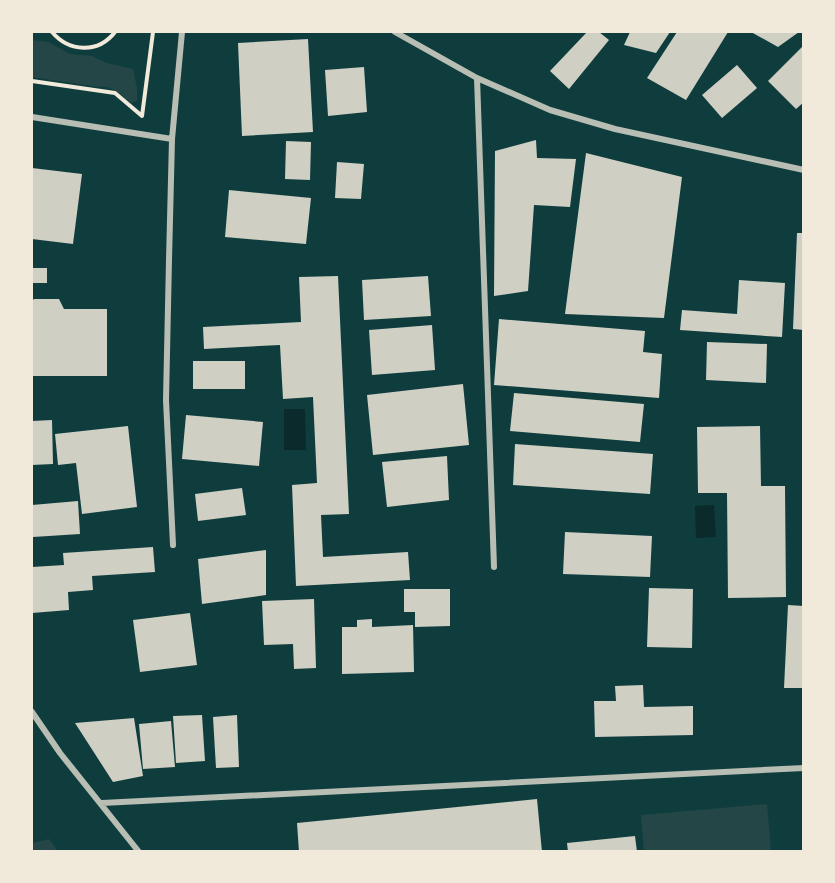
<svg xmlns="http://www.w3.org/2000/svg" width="835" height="883" viewBox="0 0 835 883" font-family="'DejaVu Sans',sans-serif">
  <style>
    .green { fill: #244646 }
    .water { fill: #0a2a2b }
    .building { fill: #cfcfc3 }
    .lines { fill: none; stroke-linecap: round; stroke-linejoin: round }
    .path { stroke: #f1e9da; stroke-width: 4 }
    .minor { stroke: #b8beb3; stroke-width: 6 }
  </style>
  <rect width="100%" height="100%" fill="#0f3d3e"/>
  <path class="green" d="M 32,40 L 48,42 L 70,54 L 92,56 L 107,63 L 133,69 L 137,88 L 137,101 L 131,103 C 120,94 113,85 98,87 L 32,77 Z
    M 767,804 L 771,851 L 644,851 L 641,815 Z
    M 49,839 L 58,851 L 32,851 L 32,843 Z"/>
  <path class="water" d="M 284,409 L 305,409 L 306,450 L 284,450 Z
    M 714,505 L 716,537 L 696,538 L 695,506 Z"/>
  <path class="building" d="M 587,32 L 599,32 L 609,40 L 569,89 L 550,71 Z
    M 630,32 L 670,32 L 656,53 L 624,45 Z
    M 677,32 L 728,32 L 686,100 L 647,78 Z
    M 751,32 L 799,32 L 778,47 Z
    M 308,39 L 313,132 L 242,136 L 238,43 Z
    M 804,45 L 804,102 L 796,109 L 768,81 Z
    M 737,65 L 757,88 L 722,118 L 702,95 Z
    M 364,67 L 367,112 L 328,116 L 325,70 Z
    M 536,140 L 537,158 L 576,159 L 570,207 L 534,205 L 528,291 L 494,296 L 495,151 Z
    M 286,141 L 311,142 L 310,180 L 285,179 Z
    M 586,153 L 682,177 L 664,318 L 565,314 Z
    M 337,162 L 364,164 L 361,199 L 335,198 Z
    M 32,168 L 82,174 L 73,244 L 32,239 Z
    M 229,190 L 311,198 L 306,244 L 225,237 Z
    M 797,233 L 804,233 L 804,330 L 793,329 Z
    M 32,268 L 47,268 L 47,283 L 32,283 Z
    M 338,276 L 349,514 L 321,515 L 323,557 L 408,552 L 410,580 L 296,586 L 292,485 L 317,483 L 313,397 L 283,399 L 280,345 L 204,349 L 203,327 L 301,322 L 299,277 Z
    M 428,276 L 431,316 L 364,320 L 362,280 Z
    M 739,280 L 785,283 L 782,337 L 680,330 L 682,310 L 737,314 Z
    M 34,299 L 59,299 L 64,309 L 107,309 L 107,376 L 32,376 L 32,301 Z
    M 499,319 L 645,331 L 643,352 L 662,354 L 659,398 L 494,385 Z
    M 432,325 L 435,370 L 372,375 L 369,330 Z
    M 707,342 L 767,344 L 766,383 L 706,380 Z
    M 193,361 L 245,361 L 245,389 L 193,389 Z
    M 463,384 L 469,445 L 373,455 L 367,395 Z
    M 514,393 L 644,404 L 640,442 L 510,431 Z
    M 186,415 L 263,422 L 259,466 L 182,459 Z
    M 52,420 L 53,464 L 32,465 L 32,421 Z
    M 128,426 L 137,507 L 82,514 L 76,463 L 58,465 L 55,434 Z
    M 760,426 L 761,486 L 785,486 L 786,597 L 728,598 L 727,493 L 698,493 L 697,427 Z
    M 515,444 L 653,454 L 650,494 L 513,485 Z
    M 447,456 L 449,500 L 387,507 L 382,462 Z
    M 242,488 L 246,515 L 198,521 L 195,494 Z
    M 78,501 L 80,534 L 33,537 L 32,505 Z
    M 565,532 L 652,536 L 650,577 L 563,574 Z
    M 153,547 L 155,572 L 92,576 L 93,590 L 68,592 L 69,610 L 32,613 L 32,567 L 64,565 L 63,553 Z
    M 266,550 L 266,595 L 202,604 L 198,559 Z
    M 649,588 L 693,589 L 692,648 L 647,647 Z
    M 404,589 L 450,589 L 450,626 L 415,627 L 415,612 L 404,612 Z
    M 314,599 L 316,668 L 294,669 L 293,644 L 264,645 L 262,601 Z
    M 788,605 L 804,606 L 804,688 L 784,688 Z
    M 190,613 L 197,665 L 140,672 L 133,620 Z
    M 372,619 L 372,627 L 413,625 L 414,672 L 342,674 L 342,627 L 357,627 L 357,620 Z
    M 643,685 L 644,707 L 693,706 L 693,735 L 595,737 L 594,701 L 616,701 L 615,686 Z
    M 202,715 L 205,761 L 176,763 L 173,716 Z
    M 237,715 L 239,767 L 216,768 L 213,717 Z
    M 134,718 L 143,776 L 113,782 L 75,723 Z
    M 171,721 L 175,767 L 143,769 L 139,724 Z
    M 537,799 L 542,852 L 299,852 L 297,823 Z
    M 635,836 L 637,852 L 568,852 L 567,843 Z"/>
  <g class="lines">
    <path class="path" d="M 52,32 C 69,52 98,54 115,32
      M 32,81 L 115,93 L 142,116 L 153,32"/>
    <path class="minor" d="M 395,32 L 477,78 L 550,110 L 615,129 L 804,170
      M 477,78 L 494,567
      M 32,117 L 172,139
      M 173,545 L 166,400 L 169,260 L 172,139 L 182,32
      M 32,712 L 60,753 L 139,852
      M 102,803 L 804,768"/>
  </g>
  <rect width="835" height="883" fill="none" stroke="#f1e9da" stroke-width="66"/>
</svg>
